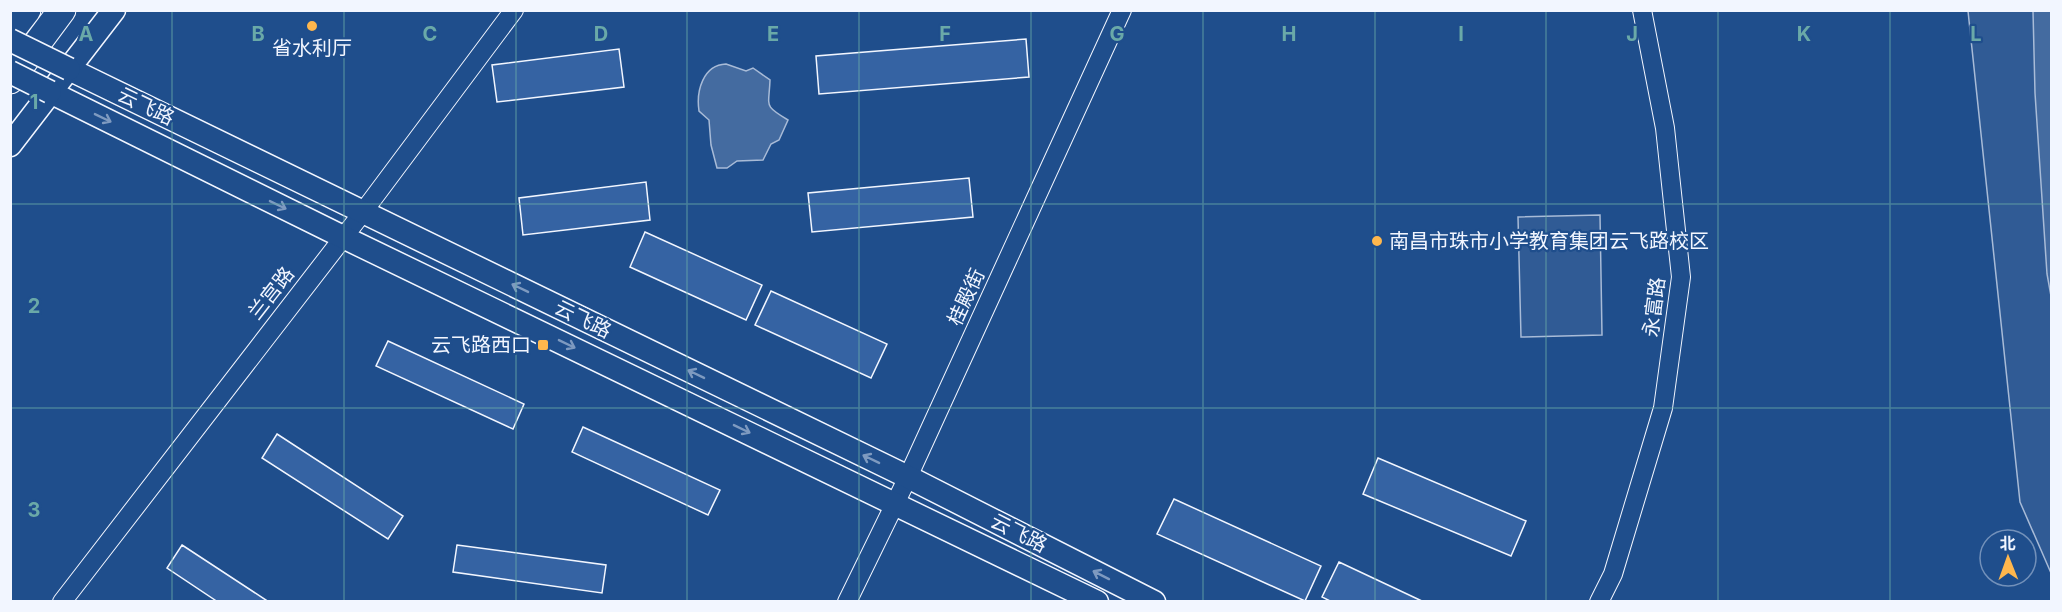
<svg xmlns="http://www.w3.org/2000/svg" width="2062" height="612" viewBox="0 0 2062 612" font-family="Inter,'Noto Sans SC',sans-serif">
  <style>
    .built { fill: #305b95; stroke: #a8bbd7; stroke-width: 1.5 }
    .water { fill: #446ba0; stroke: #a8bbd7; stroke-width: 1.5 }
    .building { fill: #3563a3; stroke: #f2f6ff; stroke-width: 1.5 }
    .lines { fill: none; stroke-linecap: round; stroke-linejoin: round }
    .minor-casing { stroke: #f2f6ff; stroke-width: 20 }
    .major-casing { stroke: #f2f6ff; stroke-width: 25 }
    .highway-casing { stroke: #f2f6ff; stroke-width: 29 }
    .minor { stroke: #1f4e8c; stroke-width: 18 }
    .major { stroke: #1f4e8c; stroke-width: 22 }
    .highway { stroke: #1f4e8c; stroke-width: 27 }
    .major-bridge-casing { stroke: #f2f6ff; stroke-width: 25; stroke-linecap: butt }
    .major-bridge { stroke: #1f4e8c; stroke-width: 22 }
    .oneway { stroke: #7e9ac0 }
    .grid { fill: none; stroke: #6aa9a8; stroke-width: 1.5; stroke-opacity: 0.55 }
    .poi-dot { fill: #ffb74d; stroke: #1f4e8c; stroke-width: 2 }
    .labels { text-anchor: middle; dominant-baseline: central; stroke-width: 4.5; stroke-linejoin: round; paint-order: stroke }
    .poi-label { font-size: 20px; fill: #f2f6ff; stroke: #1f4e8c }
    .street-label { font-size: 20px; fill: #f2f6ff; stroke: #1f4e8c }
    .grid-label { font-size: 20px; text-anchor: middle; font-weight: bold; fill: #6aa9a8; stroke: #1f4e8c; stroke-width: 4.5; stroke-linejoin: round; paint-order: stroke }
  </style>
  <rect width="100%" height="100%" fill="#1f4e8c"/>
  <path class="built" d="M 1968,11 L 2051,11 L 2051,573 L 2020,502 Z
    M 1600,215 L 1602,335 L 1521,337 L 1518,217 Z"/>
  <path class="water" d="M 2033,11 L 2051,11 L 2051,296 L 2047,274 L 2035,93 Z
    M 726,64 L 746,71 L 753,68 L 770,80 C 769,107 763,105 788,120 L 779,140 L 771,144 L 763,160 L 737,161 L 727,168 L 717,168 L 711,145 L 709,120 L 699,111 C 696,91 703,65 726,64 Z"/>
  <path class="building" d="M 1026,39 L 1029,77 L 819,94 L 816,56 Z
    M 619,49 L 624,87 L 497,102 L 492,65 Z
    M 969,178 L 973,217 L 812,232 L 808,193 Z
    M 646,182 L 650,220 L 523,235 L 519,198 Z
    M 645,232 L 762,285 L 746,320 L 630,267 Z
    M 771,291 L 887,344 L 871,378 L 755,325 Z
    M 388,341 L 524,404 L 513,429 L 376,366 Z
    M 583,427 L 720,490 L 708,515 L 572,452 Z
    M 277,434 L 403,516 L 388,539 L 262,458 Z
    M 1378,458 L 1526,521 L 1511,556 L 1363,494 Z
    M 1174,499 L 1321,566 L 1305,601 L 1157,534 Z
    M 182,545 L 269,602 L 218,602 L 167,568 Z
    M 457,545 L 606,565 L 602,593 L 453,572 Z
    M 1339,562 L 1424,602 L 1332,602 L 1322,597 Z"/>
  <g class="lines">
    <g class="minor-casing">
      <path id="minor" d="M 62,602 L 363,212 L 514,10
        M 847,602 L 908,477 L 1122,10
        M 1599,602 L 1613,574 L 1663,408 L 1681,277 L 1665,128 L 1642,10"/>
    </g>
    <g class="major-casing">
      <path id="major" d="M 69,69 L 908,477 L 1154,602
        M 50,92 L 343,237 L 1097,602
        M 10,145 L 114,10"/>
    </g>
    <g class="highway-casing">
      <path id="highway" d="M 10,32 L 27,10
        M 10,80 L 62,10"/>
    </g>
    <use href="#minor" class="minor"/>
    <use href="#major" class="major"/>
    <use href="#highway" class="highway"/>
    <g class="major-bridge-casing">
      <path id="major-bridge" d="M 10,40 L 69,69
        M 10,72 L 50,92"/>
    </g>
    <use href="#major-bridge" class="major-bridge"/>
  </g>
  <defs><path id="oneway-shaft" d="M-6 0H5M1.5-3L5.5 0L1.5 3" fill="none" stroke-width="1.6" stroke-linecap="round" stroke-linejoin="round" transform="scale(1.5)"/></defs>
  <g class="oneway">
    <use href="#oneway-shaft" transform="translate(103 118) rotate(26)"/>
    <use href="#oneway-shaft" transform="translate(278 205) rotate(26)"/>
    <use href="#oneway-shaft" transform="translate(520 288) rotate(-154)"/>
    <use href="#oneway-shaft" transform="translate(567 344) rotate(26)"/>
    <use href="#oneway-shaft" transform="translate(696 374) rotate(-154)"/>
    <use href="#oneway-shaft" transform="translate(742 429) rotate(26)"/>
    <use href="#oneway-shaft" transform="translate(871 459) rotate(-154)"/>
    <use href="#oneway-shaft" transform="translate(1101 575) rotate(-153)"/>
  </g>
  <path class="grid" d="M 172,10 L 172,602M 344,10 L 344,602M 516,10 L 516,602M 687,10 L 687,602M 859,10 L 859,602M 1031,10 L 1031,602M 1203,10 L 1203,602M 1375,10 L 1375,602M 1546,10 L 1546,602M 1718,10 L 1718,602M 1890,10 L 1890,602M 10,204 L 2052,204M 10,408 L 2052,408"/>
  <g class="poi-dot">
    <circle cx="312" cy="26" r="6"/>
    <circle cx="1377" cy="241" r="6"/>
    <rect x="537" y="339" width="12" height="12" rx="3"/>
  </g>
  <g class="labels">
    <g class="poi-label">
      <text x="312" y="48">省水利厅</text>
      <text x="1389" y="241" text-anchor="start">南昌市珠市小学教育集团云飞路校区</text>
      <text x="531" y="345" text-anchor="end">云飞路西口</text>
    </g>
    <g class="street-label">
      <text transform="translate(146 106) rotate(26)">云飞路</text>
      <text transform="translate(271 293) rotate(-52)">兰宫路</text>
      <text transform="translate(966 297) rotate(-65)">桂殿街</text>
      <text transform="translate(1654 307) rotate(-83)">永富路</text>
      <text transform="translate(583 319) rotate(26)">云飞路</text>
      <text transform="translate(1019 533) rotate(27)">云飞路</text>
    </g>
  </g>
  <g class="grid-label">
    <text x="86" y="41">A</text>
    <text x="258" y="41">B</text>
    <text x="430" y="41">C</text>
    <text x="601" y="41">D</text>
    <text x="773" y="41">E</text>
    <text x="945" y="41">F</text>
    <text x="1117" y="41">G</text>
    <text x="1289" y="41">H</text>
    <text x="1461" y="41">I</text>
    <text x="1632" y="41">J</text>
    <text x="1804" y="41">K</text>
    <text x="1976" y="41">L</text>
    <text x="34" y="109">1</text>
    <text x="34" y="313">2</text>
    <text x="34" y="517">3</text>
  </g>
  <rect width="2062" height="612" fill="none" stroke="#f2f6ff" stroke-width="24"/>
  <g transform="translate(2008 558) rotate(359)"><circle r="28" fill="#1f4e8c" stroke="#7391ba" stroke-width="1.5"/>
  <path d="M0-4.5L10 22L0 15L-10 22Z" fill="#ffb74d"/>
  <text y="-9" font-size="16" font-weight="bold" text-anchor="middle" fill="#f2f6ff">北</text>
  </g>
</svg>
